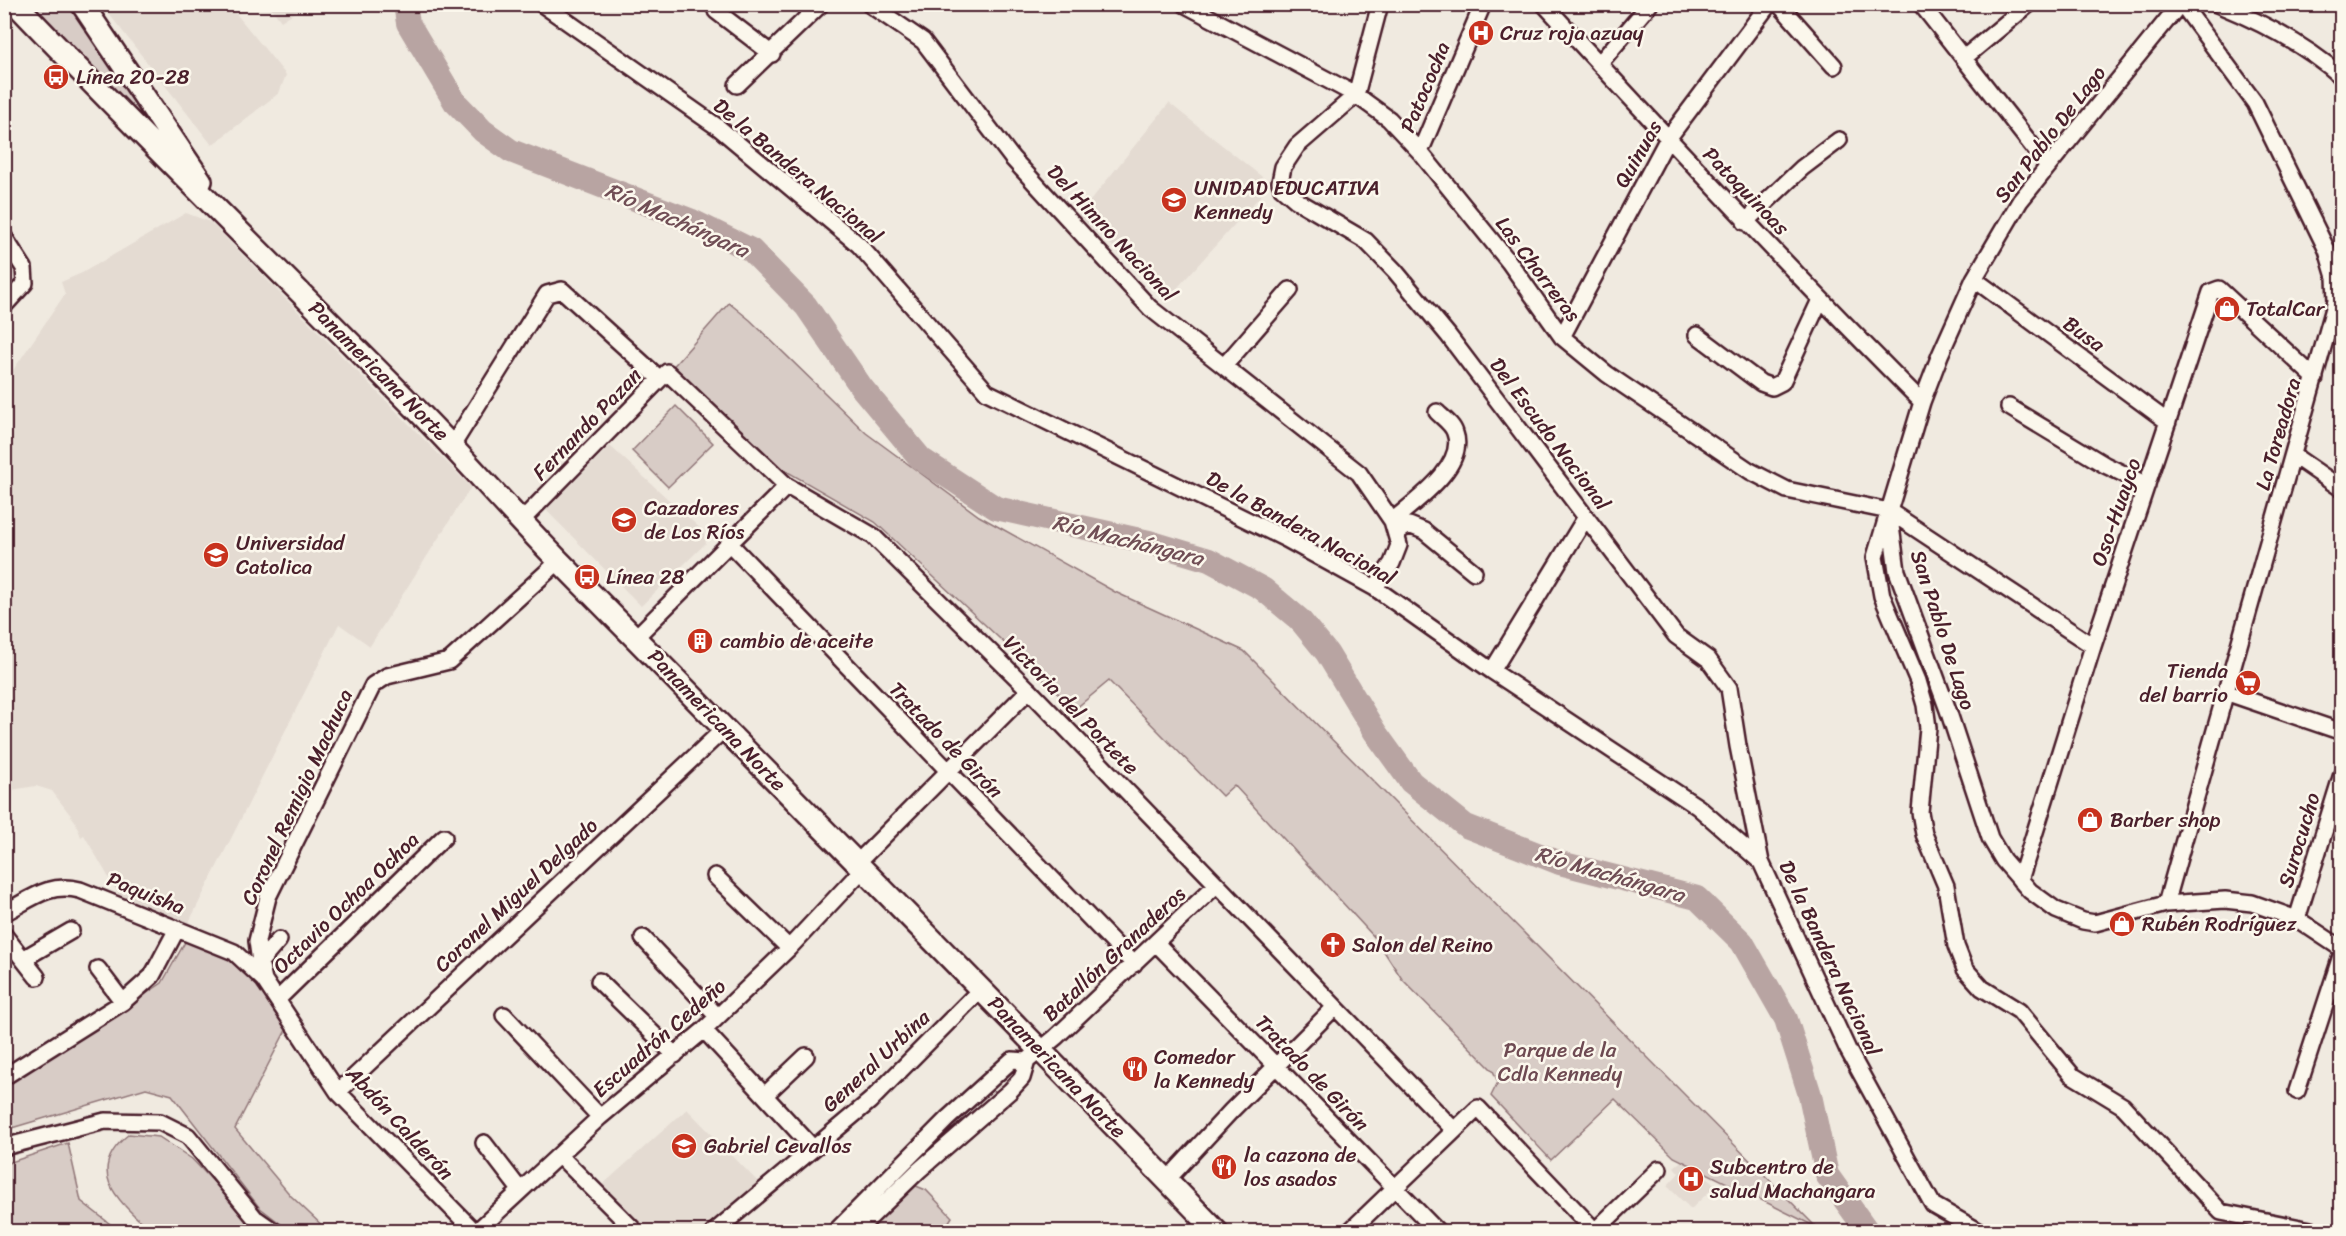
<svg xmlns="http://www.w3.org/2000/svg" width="2346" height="1236" viewBox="0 0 2346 1236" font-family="Sriracha,sans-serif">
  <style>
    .built { fill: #e4dbd2 }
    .green { fill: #d8ccc6; stroke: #917678; stroke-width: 1.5 }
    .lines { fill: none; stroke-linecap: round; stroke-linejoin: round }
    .river { stroke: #b8a4a2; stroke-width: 24 }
    .street-casing { stroke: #4a1f2b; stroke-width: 20 }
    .secondary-casing { stroke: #4a1f2b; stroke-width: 26 }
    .street { stroke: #fbf7ec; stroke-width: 15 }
    .secondary { stroke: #fbf7ec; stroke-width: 21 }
    .labels { text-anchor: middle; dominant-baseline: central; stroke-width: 5; stroke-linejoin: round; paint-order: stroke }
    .poi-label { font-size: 21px; fill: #4a1f2b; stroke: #fbf7ec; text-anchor: start }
    .street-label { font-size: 21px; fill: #4a1f2b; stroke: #fbf7ec }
    .park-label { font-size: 21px; fill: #6e4a52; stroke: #fbf7ec }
    .water-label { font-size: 22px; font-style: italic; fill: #704e55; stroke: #fbf7ec }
  </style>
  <rect width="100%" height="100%" fill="#f0eae0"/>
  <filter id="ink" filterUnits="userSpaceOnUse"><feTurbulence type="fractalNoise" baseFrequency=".0167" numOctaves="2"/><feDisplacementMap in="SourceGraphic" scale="12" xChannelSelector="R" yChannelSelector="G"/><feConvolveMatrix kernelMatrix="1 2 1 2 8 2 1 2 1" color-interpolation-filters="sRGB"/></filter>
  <g filter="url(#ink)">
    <path class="built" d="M 102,5 L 229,5 L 286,75 L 279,93 L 212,145 Z
      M 269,5 L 306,5 L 281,21 Z
      M 1169,103 L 1271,184 L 1170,296 L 1078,216 Z
      M 186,213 L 210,222 L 471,487 L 370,646 L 339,624 L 187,926 L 119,895 L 84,835 L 81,837 L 75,821 L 52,791 L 36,786 L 5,791 L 5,382 L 65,294 L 61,282 L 82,273 Z
      M 610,446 L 703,531 L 706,543 L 641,606 L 546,510 Z
      M 687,1109 L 758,1182 L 702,1232 L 645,1231 L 600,1187 Z
      M 1686,1157 L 1715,1186 L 1691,1209 L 1667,1186 L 1679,1173 L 1674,1167 Z"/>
    <path class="green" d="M 28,5 L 74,5 L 163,139 Z
      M 729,303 L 750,320 L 866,433 L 979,516 L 1115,592 L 1244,651 L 1816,1227 L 1674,1157 L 1615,1099 L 1551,1160 L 1491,1096 L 1498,1082 L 1493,1071 L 1402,979 L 1376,939 L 1234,785 L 1222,796 L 1109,681 L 1075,709 L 875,522 L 772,463 L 671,369 Z
      M 676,406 L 713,443 L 668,487 L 632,451 Z
      M 188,937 C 242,960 255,982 287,1028 L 235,1129 L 291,1196 L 328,1231 L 290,1231 L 259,1207 L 172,1095 L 146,1088 L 5,1130 L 4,1083 L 72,1044 L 162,983 Z
      M 129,1134 L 159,1137 L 192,1159 L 260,1231 L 151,1231 C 120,1202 82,1172 129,1134 Z
      M 68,1143 L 81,1201 L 119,1231 L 5,1231 L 5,1164 Z
      M 916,1186 L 926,1190 L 952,1217 L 943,1231 L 869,1231 Z"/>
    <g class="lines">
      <path class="river" d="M 405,4 L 408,23 L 455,102 L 483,131 L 511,151 L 692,221 L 751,250 L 806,306 L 862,388 L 921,459 L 996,508 L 1149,542 L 1209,560 L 1263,589 L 1300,620 L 1327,653 L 1375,732 L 1411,782 L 1466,826 L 1560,863 L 1697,898 L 1742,942 L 1786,1019 L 1810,1095 L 1827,1175 L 1868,1232"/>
      <g class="street-casing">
        <path id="street" d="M 542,4 L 719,128 L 859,245 L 987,392 L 1286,539 L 1375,588 L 1492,671 L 1698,807 L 1761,862 L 1848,1050 L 1933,1205 L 1980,1232
          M 869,4 L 923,41 L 1012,158 L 1150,308 L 1359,473 L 1392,521 L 1399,545 L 1392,563 L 1375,588
          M 1184,4 L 1356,95 L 1389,119 L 1420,152 L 1509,262 L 1562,337 L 1607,374 L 1750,471 L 1787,490 L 1889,511 L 2093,646
          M 1380,4 L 1356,95 L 1297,146 L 1283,167 L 1280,182 L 1282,188 L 1296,200 L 1366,241 L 1395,271 L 1448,335 L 1676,636 L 1708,659 L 1729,688 L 1738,746 L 1761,862
          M 1544,4 C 1668,139 1793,273 1922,402
          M 1779,4 L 1834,66
          M 1921,4 L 2048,166
          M 2180,4 L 2020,201 L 1974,279 L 1940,355 L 1922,402 L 1889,511 L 1897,571 L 1948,710 L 1990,838 L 2003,860 L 2030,891 L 2056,910 L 2083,921 L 2095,923 L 2166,904 L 2225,900 L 2252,903 L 2297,919 L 2342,949
          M 2217,4 C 2261,22 2306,45 2342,77
          M 716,11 L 772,54
          M 1964,58 L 2029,4
          M 1599,64 L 1650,4
          M 737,85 L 821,4
          M 1420,152 L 1483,4
          M 1745,222 L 1802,168 L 1839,140
          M 4,237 L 24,268 L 25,283 L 4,306
          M 1974,279 L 2168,422
          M 1697,335 L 1761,383 L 1772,387 L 1782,382 L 1820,300
          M 1562,337 L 1667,140 L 1769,4
          M 1224,366 L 1290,290
          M 2009,407 L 2105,465 L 2147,485
          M 452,446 L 547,294 L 562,290 L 660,379
          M 2294,456 L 2342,489
          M 1887,517 L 1875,557 L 1882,596 L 1918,681 L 1925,705 L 1928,728 L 1920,812 L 1924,834 L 1946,886 L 1956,946 L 1965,969 L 1982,988 L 2019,1011 L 2072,1075 L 2123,1106 L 2221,1212 L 2321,1232
          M 521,521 L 667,372 L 787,486 L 873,536 L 1029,690 L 1454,1130
          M 1392,521 C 1414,502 1467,466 1455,433 C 1453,425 1443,418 1437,412
          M 1396,533 L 1409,525 L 1424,531 L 1474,572
          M 729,543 L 1134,964
          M 636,637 L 787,486
          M 1492,671 L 1586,517
          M 2225,692 L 2342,732
          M 857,863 L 1029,690
          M 715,876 L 789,948
          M 2020,880 L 2093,646 L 2211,292 L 2219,289 L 2315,378
          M 2166,904 L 2336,301 L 2335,277 L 2327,250 L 2255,103 L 2182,4
          M 4,913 C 31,899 49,882 80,890 L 234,952 L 264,980
          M 2297,919 L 2342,774
          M 4,935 L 37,977
          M 643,938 L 717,1016
          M 1156,943 L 1438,1232
          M 23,959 L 71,931
          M 260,962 L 279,940
          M 98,969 L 123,1002
          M 599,981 L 675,1055
          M 278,999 L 444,837
          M 504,1015 L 600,1117
          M 704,1030 L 813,1148
          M 4,1077 L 123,1002 L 152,976 L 177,929
          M 2297,1091 L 2342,953
          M 338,1092 L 724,729
          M 765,1095 L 806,1056
          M 484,1143 L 520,1190
          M 4,1147 L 105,1121 L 160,1122 L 188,1136 L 255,1218 L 275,1232
          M 560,1156 L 636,1232
          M 1167,1180 L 1231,1111 L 1334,1008
          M 475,1232 L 338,1092 L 264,980 L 260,962 L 257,941 L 268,897 L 373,685 L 387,676 L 449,661 L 559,561
          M 476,1232 L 600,1117 L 704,1030 L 789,948 L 863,869
          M 714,1232 L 870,1101 L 982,988
          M 835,1232 L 947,1119 L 1012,1060 L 1027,1061
          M 855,1232 L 918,1171 L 1010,1091 L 1022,1078 L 1027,1061 L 1056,1037 L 1215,886
          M 1349,1232 L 1478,1108 L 1596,1232
          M 1594,1232 L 1659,1169"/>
      </g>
      <g class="secondary-casing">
        <path id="secondary" d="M 16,4 C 145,140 279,270 410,403 C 461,454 508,509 558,560 C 778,783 999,1006 1217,1232
          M 82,4 L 201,181"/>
      </g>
      <use href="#street" class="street"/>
      <use href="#secondary" class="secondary"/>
    </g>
  </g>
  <defs>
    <g id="hospital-disc" transform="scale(1.35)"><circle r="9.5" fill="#c8321e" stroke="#fbf7ec"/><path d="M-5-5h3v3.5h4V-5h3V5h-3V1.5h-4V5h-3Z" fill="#fff"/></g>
    <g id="bus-disc" transform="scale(1.35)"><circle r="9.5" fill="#c8321e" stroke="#fbf7ec"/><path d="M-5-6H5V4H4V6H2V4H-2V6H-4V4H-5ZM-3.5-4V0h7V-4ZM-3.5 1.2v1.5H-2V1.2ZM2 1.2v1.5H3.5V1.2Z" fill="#fff"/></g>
    <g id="school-disc" transform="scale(1.35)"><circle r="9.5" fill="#c8321e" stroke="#fbf7ec"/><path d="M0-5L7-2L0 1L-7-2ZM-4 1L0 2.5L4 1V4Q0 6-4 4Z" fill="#fff"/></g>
    <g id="shop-disc" transform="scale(1.35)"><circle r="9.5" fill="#c8321e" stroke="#fbf7ec"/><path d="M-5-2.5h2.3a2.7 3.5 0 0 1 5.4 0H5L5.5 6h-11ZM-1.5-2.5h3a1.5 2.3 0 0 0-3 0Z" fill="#fff"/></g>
    <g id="university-disc" transform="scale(1.35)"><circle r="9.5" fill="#c8321e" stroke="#fbf7ec"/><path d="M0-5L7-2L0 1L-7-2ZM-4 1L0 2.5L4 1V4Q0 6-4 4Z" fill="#fff"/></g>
    <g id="building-disc" transform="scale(1.35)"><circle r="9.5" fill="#c8321e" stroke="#fbf7ec"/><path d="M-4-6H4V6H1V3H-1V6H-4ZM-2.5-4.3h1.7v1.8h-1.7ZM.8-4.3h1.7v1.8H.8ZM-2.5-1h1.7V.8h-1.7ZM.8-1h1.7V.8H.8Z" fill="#fff"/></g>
    <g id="supermarket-disc" transform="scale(1.35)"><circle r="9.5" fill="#c8321e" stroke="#fbf7ec"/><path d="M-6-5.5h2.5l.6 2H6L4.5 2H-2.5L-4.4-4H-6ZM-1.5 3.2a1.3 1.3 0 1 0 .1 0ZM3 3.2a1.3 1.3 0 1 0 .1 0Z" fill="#fff"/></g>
    <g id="church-disc" transform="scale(1.35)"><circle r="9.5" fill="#c8321e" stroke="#fbf7ec"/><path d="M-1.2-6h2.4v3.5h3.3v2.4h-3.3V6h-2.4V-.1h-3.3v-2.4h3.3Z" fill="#fff"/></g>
    <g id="restaurant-disc" transform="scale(1.35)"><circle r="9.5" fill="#c8321e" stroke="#fbf7ec"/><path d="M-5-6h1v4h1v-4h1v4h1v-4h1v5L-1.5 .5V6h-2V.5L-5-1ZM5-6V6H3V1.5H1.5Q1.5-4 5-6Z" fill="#fff"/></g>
  </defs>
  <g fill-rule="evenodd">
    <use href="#hospital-disc" x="1481" y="33"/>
    <use href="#bus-disc" x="56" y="77"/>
    <use href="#school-disc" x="1174" y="200"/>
    <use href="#shop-disc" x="2227" y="309"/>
    <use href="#school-disc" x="624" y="520"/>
    <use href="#university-disc" x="216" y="555"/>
    <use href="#bus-disc" x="587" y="577"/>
    <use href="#building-disc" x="700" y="641"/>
    <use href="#supermarket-disc" x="2248" y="683"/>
    <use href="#shop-disc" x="2090" y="820"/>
    <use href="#shop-disc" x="2122" y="924"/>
    <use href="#church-disc" x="1333" y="945"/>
    <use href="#restaurant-disc" x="1135" y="1069"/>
    <use href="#school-disc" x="684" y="1146"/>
    <use href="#restaurant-disc" x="1224" y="1167"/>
    <use href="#hospital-disc" x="1691" y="1179"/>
  </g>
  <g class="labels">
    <g class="poi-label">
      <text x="1500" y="33">Cruz roja azuay</text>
      <text x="76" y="77">Línea 20-28</text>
      <text x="1194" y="188">UNIDAD EDUCATIVA<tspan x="1194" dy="24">Kennedy</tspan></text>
      <text x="2246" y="309">TotalCar</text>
      <text x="644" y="508">Cazadores<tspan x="644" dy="24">de Los Ríos</tspan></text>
      <text x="236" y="543">Universidad<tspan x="236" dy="24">Catolica</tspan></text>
      <text x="606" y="577">Línea 28</text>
      <text x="720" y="641">cambio de aceite</text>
      <text x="2228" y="671" text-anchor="end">Tienda<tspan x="2228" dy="24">del barrio</tspan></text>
      <text x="2110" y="820">Barber shop</text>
      <text x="2142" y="924">Rubén Rodríguez</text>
      <text x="1352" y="945">Salon del Reino</text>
      <text x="1154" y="1057">Comedor<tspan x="1154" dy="24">la Kennedy</tspan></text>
      <text x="704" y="1146">Gabriel Cevallos</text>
      <text x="1244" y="1155">la cazona de<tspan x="1244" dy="24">los asados</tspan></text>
      <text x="1710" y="1167">Subcentro de<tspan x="1710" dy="24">salud Machangara</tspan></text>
    </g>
    <g class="street-label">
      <text transform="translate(1425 87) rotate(-67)">Patococha</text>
      <text transform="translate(2050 134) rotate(-52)">San Pablo De Lago</text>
      <text transform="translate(1638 154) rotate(-60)">Quinuas</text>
      <text transform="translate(798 171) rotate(40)">De la Bandera Nacional</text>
      <text transform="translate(1746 191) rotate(46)">Patoquinoas</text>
      <text transform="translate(1112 233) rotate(47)">Del Himno Nacional</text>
      <text transform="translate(1538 269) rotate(53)">Las Chorreras</text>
      <text transform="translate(2084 334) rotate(36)">Busa</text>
      <text transform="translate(379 371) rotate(45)">Panamericana Norte</text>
      <text transform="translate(587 424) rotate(-46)">Fernando Pazan</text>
      <text transform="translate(1550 434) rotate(53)">Del Escudo Nacional</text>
      <text transform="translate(2278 434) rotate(-74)">La Toreadora</text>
      <text transform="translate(2116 512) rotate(-71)">Oso-Huayco</text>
      <text transform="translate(1301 528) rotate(29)">De la Bandera Nacional</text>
      <text transform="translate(1943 630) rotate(72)">San Pablo De Lago</text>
      <text transform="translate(1071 705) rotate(46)">Victoria del Portete</text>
      <text transform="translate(717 720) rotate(46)">Panamericana Norte</text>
      <text transform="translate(946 740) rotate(46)">Tratado de Girón</text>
      <text transform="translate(297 797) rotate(-65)">Coronel Remigio Machuca</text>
      <text transform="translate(2299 840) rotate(-73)">Surocucho</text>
      <text transform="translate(146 893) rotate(22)">Paquisha</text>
      <text transform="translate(516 895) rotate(-43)">Coronel Miguel Delgado</text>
      <text transform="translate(346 903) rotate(-44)">Octavio Ochoa Ochoa</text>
      <text transform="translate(1114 954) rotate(-43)">Batallón Granaderos</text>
      <text transform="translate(1830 958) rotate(65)">De la Bandera Nacional</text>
      <text transform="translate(659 1038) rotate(-41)">Escuadrón Cedeño</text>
      <text transform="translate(876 1061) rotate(-43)">General Urbina</text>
      <text transform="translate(1057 1067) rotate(46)">Panamericana Norte</text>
      <text transform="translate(1312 1073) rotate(46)">Tratado de Girón</text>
      <text transform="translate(400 1123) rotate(47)">Abdón Calderón</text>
    </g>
    <g class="park-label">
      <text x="1560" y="1050">Parque de la<tspan x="1560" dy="24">Cdla Kennedy</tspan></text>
    </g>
    <g class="water-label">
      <text transform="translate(677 220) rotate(24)">Río Machángara</text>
      <text transform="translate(1128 540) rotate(14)">Río Machángara</text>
      <text transform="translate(1610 874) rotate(16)">Río Machángara</text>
    </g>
  </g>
  <rect width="2346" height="1236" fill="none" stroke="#fbf7ec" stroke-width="24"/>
  <rect x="12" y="12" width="2322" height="1212" fill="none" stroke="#4a1f2b" stroke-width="2" filter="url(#ink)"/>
</svg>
